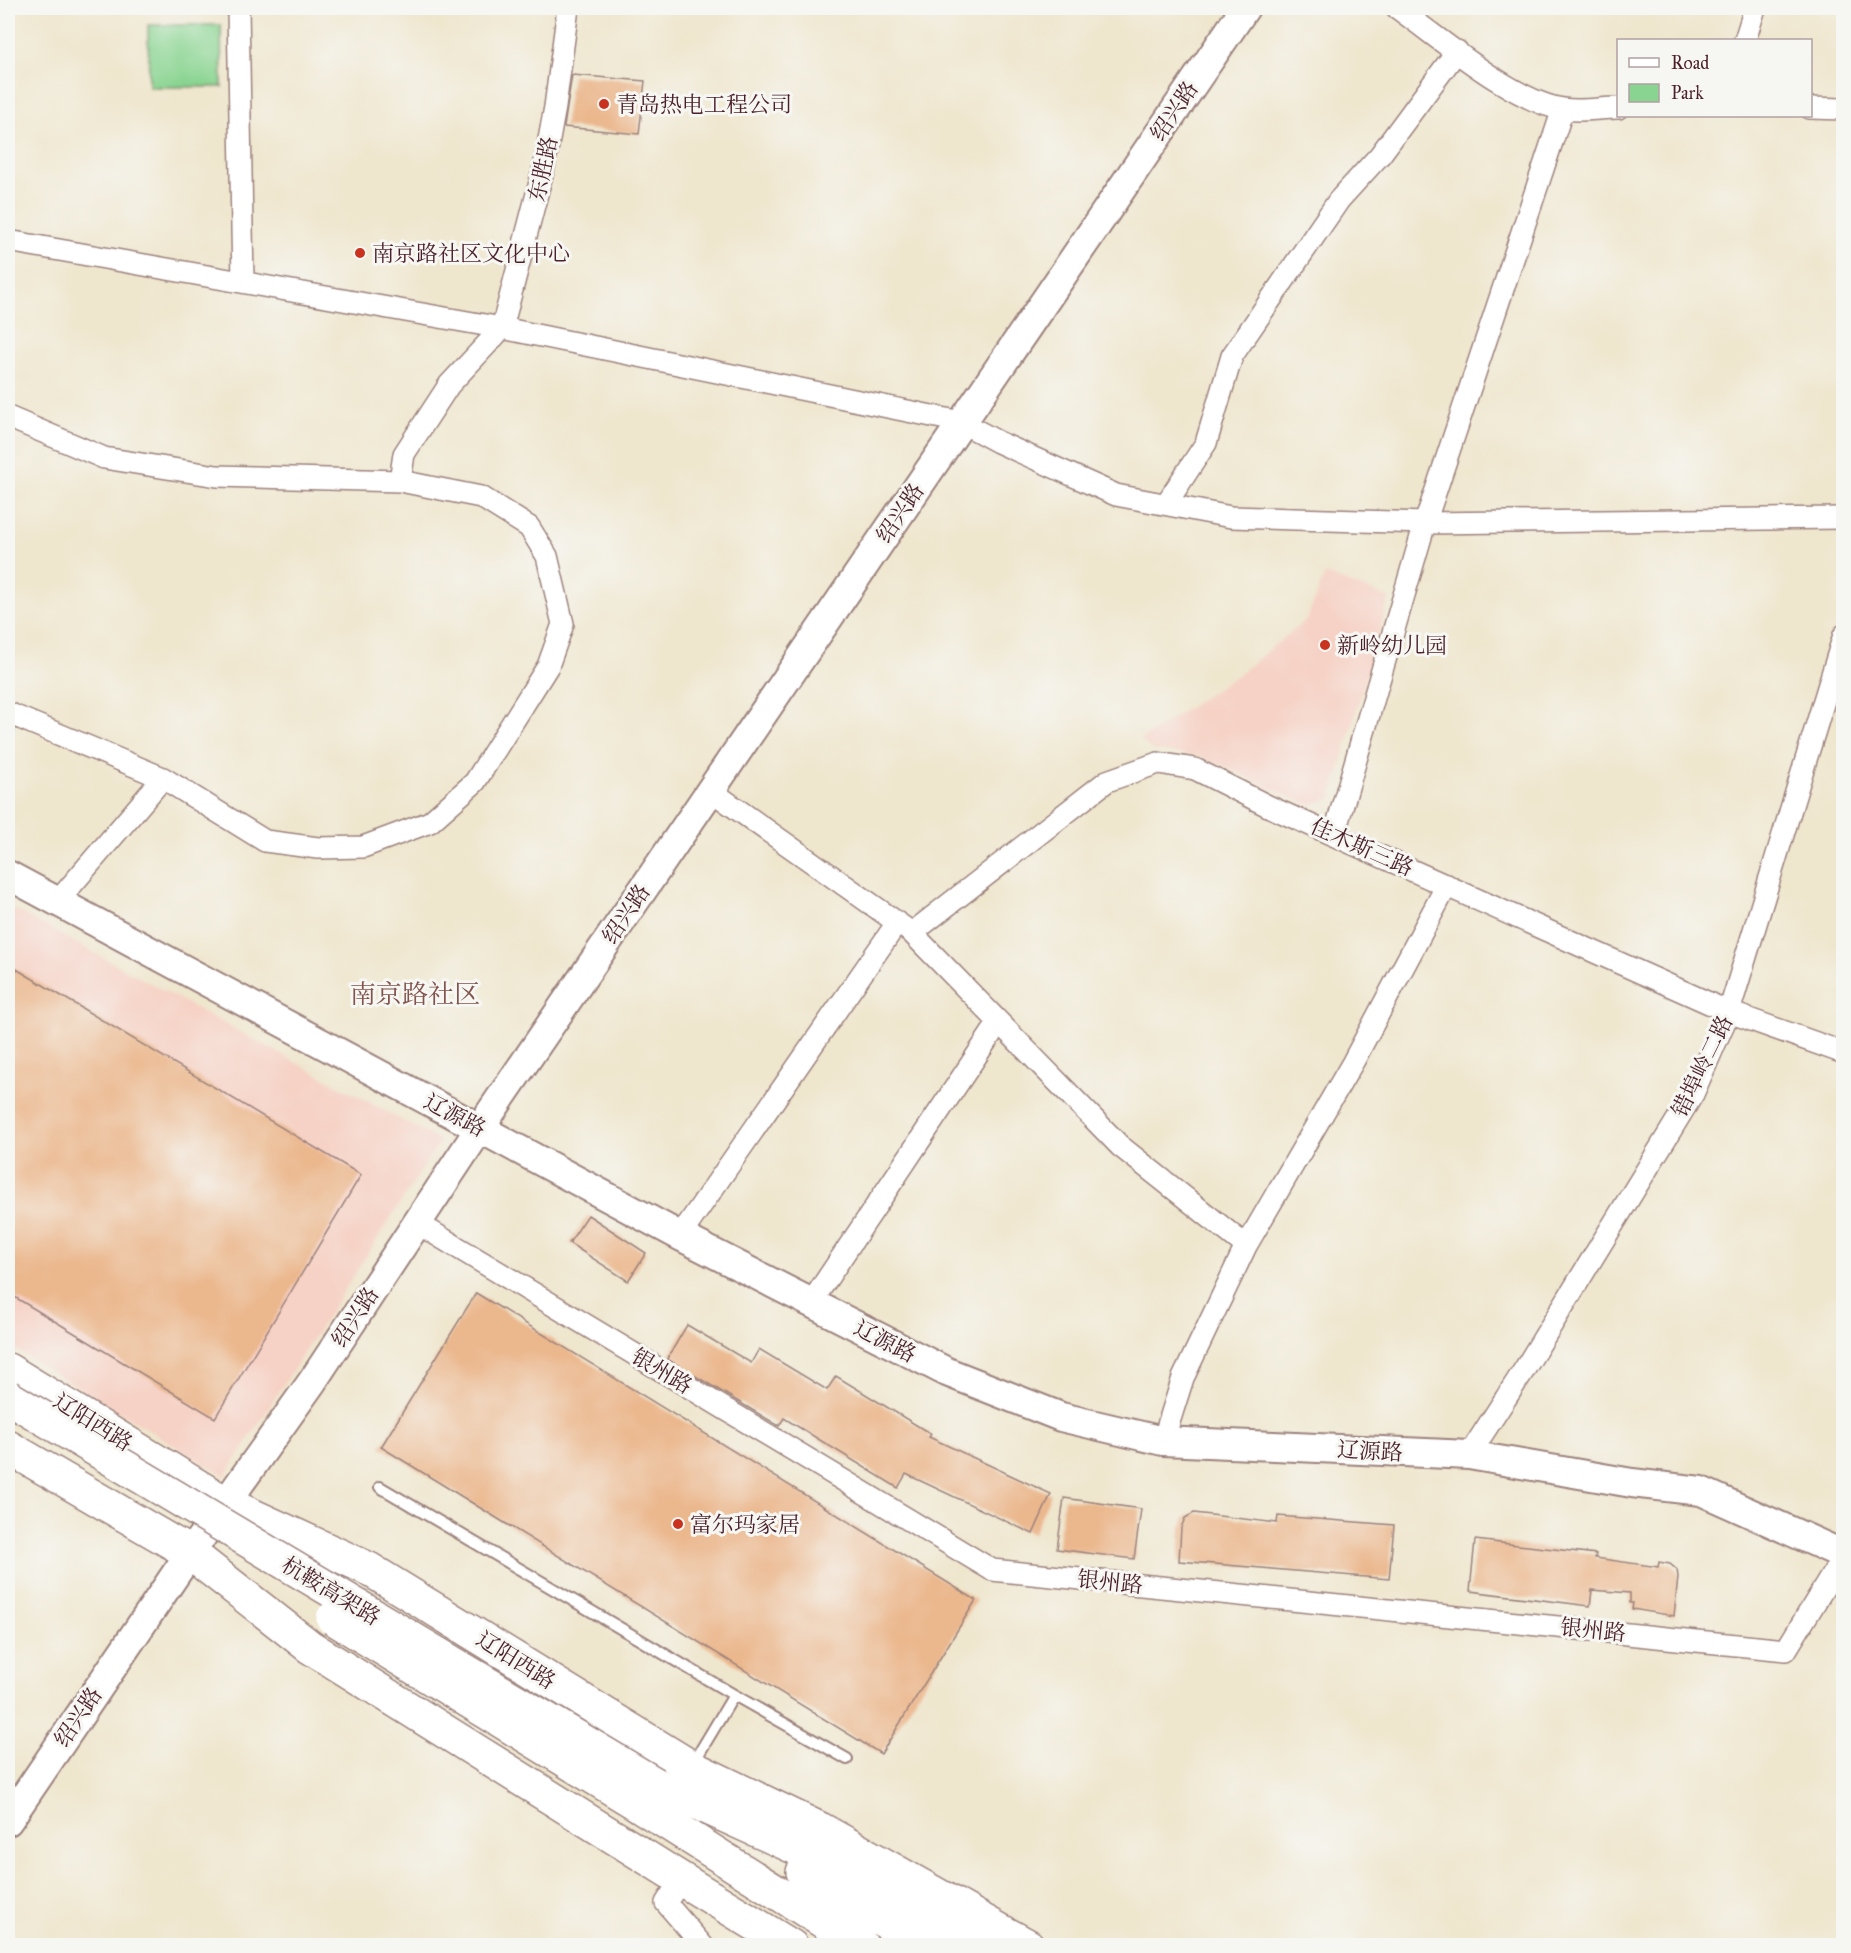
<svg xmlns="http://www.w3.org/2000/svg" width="1851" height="1953" viewBox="0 0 1851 1953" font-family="'IM FELL Great Primer','Noto Serif SC',serif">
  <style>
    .built { fill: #f6d1c5 }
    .green { fill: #89d491; stroke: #6a7a5e; stroke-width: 1.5 }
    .building { fill: #ebb78d }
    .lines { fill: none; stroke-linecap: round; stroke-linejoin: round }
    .lane-casing { stroke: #9c827c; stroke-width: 14 }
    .street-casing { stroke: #9c827c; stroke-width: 24 }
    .secondary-casing { stroke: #9c827c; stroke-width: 32 }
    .primary-casing { stroke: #9c827c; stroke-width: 36 }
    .highway-casing { stroke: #9c827c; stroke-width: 36 }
    .lane { stroke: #fff; stroke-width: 10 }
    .street { stroke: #fff; stroke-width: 21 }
    .secondary { stroke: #fff; stroke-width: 28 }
    .primary { stroke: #fff; stroke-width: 33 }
    .highway { stroke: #fff; stroke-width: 33 }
    .highway-bridge-casing { stroke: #9c827c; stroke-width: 36; stroke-linecap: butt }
    .highway-bridge { stroke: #fff; stroke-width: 33 }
    .poi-dot { fill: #c8321e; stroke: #f6f6f2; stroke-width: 2 }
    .labels { text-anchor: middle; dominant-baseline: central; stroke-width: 6; stroke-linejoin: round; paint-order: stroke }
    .poi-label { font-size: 22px; fill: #4a1f2b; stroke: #f6f6f2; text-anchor: start }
    .street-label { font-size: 22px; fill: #4a1f2b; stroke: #f6f6f2 }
    .quarter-label { font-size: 26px; fill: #82544d; stroke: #f6f6f2 }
  </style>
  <rect width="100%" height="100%" fill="#f6f6f2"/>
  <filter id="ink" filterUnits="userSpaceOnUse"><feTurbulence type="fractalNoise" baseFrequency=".0167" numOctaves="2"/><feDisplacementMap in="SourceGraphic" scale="12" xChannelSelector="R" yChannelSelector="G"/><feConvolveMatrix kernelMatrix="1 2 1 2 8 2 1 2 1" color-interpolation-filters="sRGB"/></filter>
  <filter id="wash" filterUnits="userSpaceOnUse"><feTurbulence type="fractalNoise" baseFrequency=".008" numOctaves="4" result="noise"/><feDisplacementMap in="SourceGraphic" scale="24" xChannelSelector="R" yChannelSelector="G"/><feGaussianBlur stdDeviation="1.35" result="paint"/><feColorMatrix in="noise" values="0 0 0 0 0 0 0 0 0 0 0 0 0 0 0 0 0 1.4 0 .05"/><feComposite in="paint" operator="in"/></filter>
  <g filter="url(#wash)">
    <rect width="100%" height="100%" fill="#efe6ce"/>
    <path class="built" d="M 1325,574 L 1389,598 L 1331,798 L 1308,805 L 1202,757 L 1152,750 L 1141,740 L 1243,671 L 1307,619 Z
      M 8,906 L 440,1141 L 225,1476 L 8,1345 Z"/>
    <path class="green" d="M 148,25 L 221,25 L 222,87 L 149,87 Z"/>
    <g id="blocks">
      <path class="building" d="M 572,75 L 645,81 L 639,134 L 564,127 Z
        M 8,964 L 361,1175 L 215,1418 L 8,1293 Z
        M 588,1215 L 646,1253 L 628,1281 L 569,1243 Z
        M 476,1293 L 976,1600 L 881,1754 L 381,1447 Z
        M 687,1325 L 751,1363 L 759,1349 L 827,1390 L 836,1376 L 931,1434 L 929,1437 L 1051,1494 L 1033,1534 L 906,1474 L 898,1488 L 784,1418 L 779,1426 L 667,1359 Z
        M 1064,1498 L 1141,1509 L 1134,1559 L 1057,1549 Z
        M 1194,1513 L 1277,1523 L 1278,1516 L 1394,1525 L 1389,1579 L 1179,1561 L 1181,1528 L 1185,1518 Z
        M 1475,1540 L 1596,1554 L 1595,1558 L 1658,1567 L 1659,1562 L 1670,1564 L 1677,1570 L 1678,1577 L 1674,1616 L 1632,1609 L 1633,1603 L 1630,1603 L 1630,1593 L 1592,1590 L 1590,1606 L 1470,1591 Z"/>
    </g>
  </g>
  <g filter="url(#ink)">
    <use href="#blocks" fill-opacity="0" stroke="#9c827c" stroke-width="1.5"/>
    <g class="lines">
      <g class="lane-casing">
        <path id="lane" d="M 380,1487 L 734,1695 L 847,1759
          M 692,1765 L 734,1695"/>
      </g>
      <g class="street-casing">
        <path id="street" d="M 238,8 L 243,282
          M 1397,8 C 1438,37 1515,103 1563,109 C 1580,112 1601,108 1618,108
          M 1745,40 L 1755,8
          M 1810,108 L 1844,109
          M 8,241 L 502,328 L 961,422 L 998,442 L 1116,495 L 1231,517 L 1425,523 L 1844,518
          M 8,417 L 104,458 L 217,476 L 400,481 L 481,497 L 529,527 L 547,556 L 563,624 L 548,666 L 475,782 L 430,822 L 363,847 L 318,848 L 265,841 L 163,778 L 8,713
          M 400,481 L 404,454 L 449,385 L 502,328 L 544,167 L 555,107 L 568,8
          M 1166,504 L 1206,443 L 1232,356 L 1339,200 L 1380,155 L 1457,51
          M 710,790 L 912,933 L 1120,1146 L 1246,1246
          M 1334,835 L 1425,523 L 1563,109
          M 58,901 L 163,778
          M 912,933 L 1107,781 L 1158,763 L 1195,769 L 1268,806 L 1729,1012 L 1844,1053
          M 417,1223 L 992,1570 L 1786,1650 L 1844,1555
          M 680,1236 L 897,923
          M 811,1303 L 999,1022
          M 1163,1441 L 1183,1378 L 1246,1246 L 1353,1062 L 1447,885
          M 1469,1455 L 1524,1370 L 1693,1094 L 1729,1012 L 1844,635
          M 681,1879 L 666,1903 L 703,1946"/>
      </g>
      <g class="secondary-casing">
        <path id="secondary" d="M 8,875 L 680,1236 L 947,1372 L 1061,1417 L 1163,1441 L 1469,1455 L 1632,1483 L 1701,1491 L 1844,1555
          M 8,1821 L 190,1553 L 312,1382 L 480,1128 L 1245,8"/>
      </g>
      <g class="primary-casing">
        <path id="primary" d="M 8,1370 L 227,1504 L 369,1569 L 691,1767 L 820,1829 L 1028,1946
          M 8,1447 L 190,1553 L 310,1647 L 681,1879 L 791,1946"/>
      </g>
      <g class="highway-casing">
        <path id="highway" d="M 655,1784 L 836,1866 L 977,1946
          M 642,1807 L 862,1946
          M 803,1872 L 925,1946"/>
      </g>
      <use href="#lane" class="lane"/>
      <use href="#street" class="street"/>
      <use href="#secondary" class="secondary"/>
      <use href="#primary" class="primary"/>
      <use href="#highway" class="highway"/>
      <g class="highway-bridge-casing">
        <path id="highway-bridge" d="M 8,1397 L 655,1784
          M 333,1618 L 642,1807"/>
      </g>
      <use href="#highway-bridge" class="highway-bridge"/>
    </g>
  </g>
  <g class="poi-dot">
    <circle cx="604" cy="104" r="6"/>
    <circle cx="360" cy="253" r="6"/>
    <circle cx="1325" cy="645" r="6"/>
    <circle cx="678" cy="1524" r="6"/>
  </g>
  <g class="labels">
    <g class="poi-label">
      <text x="616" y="104">青岛热电工程公司</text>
      <text x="372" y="253">南京路社区文化中心</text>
      <text x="1337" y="645">新岭幼儿园</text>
      <text x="690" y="1524">富尔玛家居</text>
    </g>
    <g class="street-label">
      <text transform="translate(1174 111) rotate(-56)">绍兴路</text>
      <text transform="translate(543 169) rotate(-78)">东胜路</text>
      <text transform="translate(900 513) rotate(-56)">绍兴路</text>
      <text transform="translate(1362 847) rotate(24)">佳木斯三路</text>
      <text transform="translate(626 914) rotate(-56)">绍兴路</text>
      <text transform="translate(1702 1066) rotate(-64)">错埠岭二路</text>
      <text transform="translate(455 1115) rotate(28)">辽源路</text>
      <text transform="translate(355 1317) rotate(-57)">绍兴路</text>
      <text transform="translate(885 1341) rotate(27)">辽源路</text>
      <text transform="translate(662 1371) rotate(31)">银州路</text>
      <text transform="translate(93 1422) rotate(32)">辽阳西路</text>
      <text transform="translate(1370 1451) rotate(3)">辽源路</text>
      <text transform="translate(1110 1582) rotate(6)">银州路</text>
      <text transform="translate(331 1591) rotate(31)">杭鞍高架路</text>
      <text transform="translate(1593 1630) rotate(6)">银州路</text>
      <text transform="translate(516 1660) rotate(32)">辽阳西路</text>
      <text transform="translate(78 1717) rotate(-56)">绍兴路</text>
    </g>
    <g class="quarter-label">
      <text x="415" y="994">南京路社区</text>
    </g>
  </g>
  <rect width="1851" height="1953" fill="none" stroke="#f6f6f2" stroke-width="30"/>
  <rect x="1617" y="39" width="195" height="78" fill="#f6f6f2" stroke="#b1a0a2" stroke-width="1.5"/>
  <rect x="1629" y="58" width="30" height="9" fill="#ffffff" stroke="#b1a0a2" stroke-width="1.5"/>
  <text x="1671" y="69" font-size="18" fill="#4a1f2b">Road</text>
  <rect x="1629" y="84" width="30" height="18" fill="#89d491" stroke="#b1a0a2" stroke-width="1.5"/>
  <text x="1671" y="99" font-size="18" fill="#4a1f2b">Park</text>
</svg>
